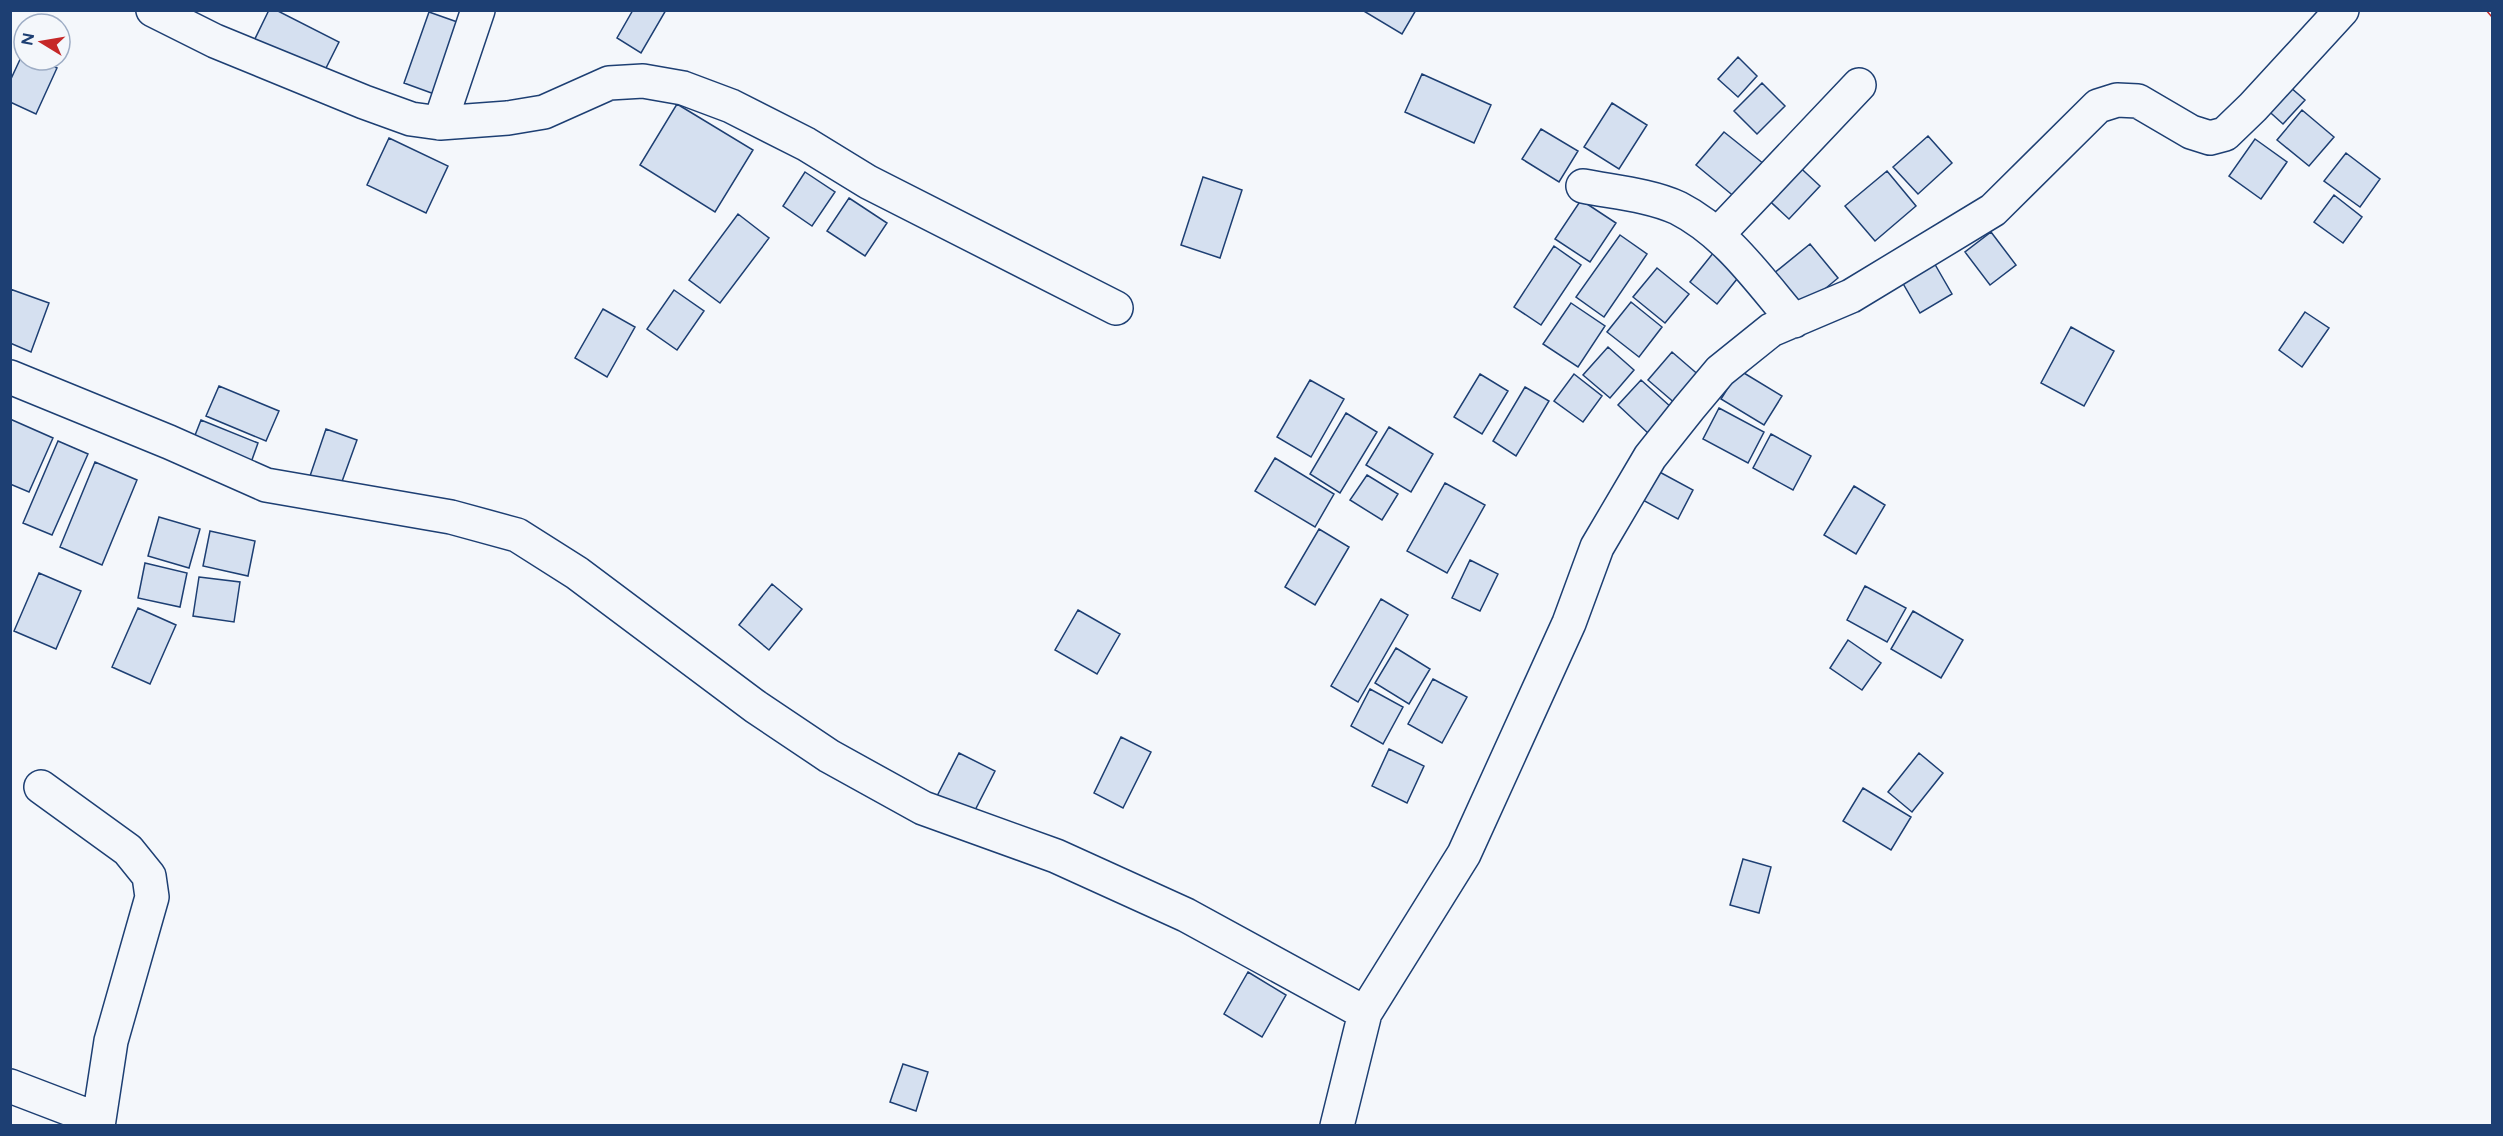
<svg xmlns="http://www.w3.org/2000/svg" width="2503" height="1136" viewBox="0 0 2503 1136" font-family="Figtree,sans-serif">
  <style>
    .building { fill: #d5e0f0; stroke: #1d3f73; stroke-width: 1.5 }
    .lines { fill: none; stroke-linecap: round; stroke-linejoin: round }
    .minor-casing { stroke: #1d3f73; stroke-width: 36 }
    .minor { stroke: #f4f7fb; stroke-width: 33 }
    .power { stroke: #c62828; stroke-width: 1.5; stroke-dasharray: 21 4.5 3 4.5; stroke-linecap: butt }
  </style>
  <rect width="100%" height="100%" fill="#f4f7fb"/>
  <path class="building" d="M 269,10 L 276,10 L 339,42 L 319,82 L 251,47 Z
    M 633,10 L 666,10 L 641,53 L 617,38 Z
    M 1362,10 L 1416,10 L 1402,34 Z
    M 429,12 L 463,24 L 437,95 L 404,83 Z
    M 23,53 L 24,60 L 39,60 L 57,68 L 36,114 L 10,102 L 10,81 Z
    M 1738,57 L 1757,76 L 1738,97 L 1718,79 Z
    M 1422,74 L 1491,105 L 1474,143 L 1405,112 Z
    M 2283,81 L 2305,100 L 2283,124 L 2262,105 Z
    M 1762,83 L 1785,106 L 1757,134 L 1734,111 Z
    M 1612,103 L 1647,125 L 1619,169 L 1584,147 Z
    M 677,104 L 753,150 L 715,212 L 640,165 Z
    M 2302,110 L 2334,137 L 2309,166 L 2277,140 Z
    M 1541,129 L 1578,151 L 1559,182 L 1522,159 Z
    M 1724,132 L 1764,164 L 1736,198 L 1696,165 Z
    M 1928,136 L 1952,163 L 1918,194 L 1893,167 Z
    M 389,138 L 448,166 L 426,213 L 367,185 Z
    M 2255,139 L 2287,162 L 2261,199 L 2229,176 Z
    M 2346,153 L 2380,179 L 2360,207 L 2324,181 Z
    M 1792,160 L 1820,186 L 1789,219 L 1761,193 Z
    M 1887,171 L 1916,206 L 1875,241 L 1845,206 Z
    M 805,172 L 835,192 L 812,226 L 783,206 Z
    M 1203,177 L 1242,190 L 1220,258 L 1181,245 Z
    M 2334,195 L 2362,217 L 2343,243 L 2314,222 Z
    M 849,198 L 887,223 L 865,256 L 827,231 Z
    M 1581,200 L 1616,223 L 1590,262 L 1555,239 Z
    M 738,214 L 769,238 L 720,303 L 689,280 Z
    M 1991,232 L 2016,265 L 1990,285 L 1965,252 Z
    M 1620,235 L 1647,254 L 1604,317 L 1576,297 Z
    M 1810,244 L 1838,278 L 1802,308 L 1773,274 Z
    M 1554,246 L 1581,265 L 1541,325 L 1514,307 Z
    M 1714,252 L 1741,274 L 1717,304 L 1690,282 Z
    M 1933,261 L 1952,294 L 1920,313 L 1901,280 Z
    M 1657,268 L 1689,294 L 1665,323 L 1633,297 Z
    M 10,289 L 49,303 L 31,352 L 10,343 Z
    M 674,290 L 704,311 L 677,350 L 647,329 Z
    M 1631,302 L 1662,327 L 1639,357 L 1607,332 Z
    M 1571,303 L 1605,326 L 1578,367 L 1543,344 Z
    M 603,309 L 635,327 L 607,377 L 575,358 Z
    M 2305,312 L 2329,328 L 2302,367 L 2279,350 Z
    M 2071,327 L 2114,351 L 2084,406 L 2041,383 Z
    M 1608,347 L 1634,370 L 1610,398 L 1583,375 Z
    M 1672,352 L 1701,377 L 1677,405 L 1648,380 Z
    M 1739,370 L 1782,396 L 1764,425 L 1721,399 Z
    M 1480,374 L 1508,391 L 1482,434 L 1454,417 Z
    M 1574,374 L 1602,396 L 1583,422 L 1554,401 Z
    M 1310,380 L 1344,399 L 1311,457 L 1277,437 Z
    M 1641,380 L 1672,408 L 1649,434 L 1618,405 Z
    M 219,386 L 279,411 L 266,441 L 206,416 Z
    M 1525,387 L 1549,401 L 1516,456 L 1493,441 Z
    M 1719,408 L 1764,432 L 1748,463 L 1703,439 Z
    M 1346,413 L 1377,432 L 1340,493 L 1310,474 Z
    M 10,419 L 53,438 L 29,492 L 10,484 Z
    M 201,420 L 258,443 L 248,471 L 190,448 Z
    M 1389,427 L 1433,454 L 1411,492 L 1366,465 Z
    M 326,429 L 357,440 L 340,487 L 310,476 Z
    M 1771,434 L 1811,456 L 1793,490 L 1753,468 Z
    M 58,441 L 88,454 L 52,535 L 23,523 Z
    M 1275,458 L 1334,494 L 1315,527 L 1255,491 Z
    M 95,462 L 137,480 L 102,565 L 60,547 Z
    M 1654,469 L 1693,490 L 1678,519 L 1639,498 Z
    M 1367,475 L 1398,494 L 1382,520 L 1350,500 Z
    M 1445,483 L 1485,505 L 1447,573 L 1407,551 Z
    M 1854,486 L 1885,505 L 1856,554 L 1824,535 Z
    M 159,517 L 200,529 L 189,568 L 148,556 Z
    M 1319,529 L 1349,547 L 1315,605 L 1285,587 Z
    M 210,531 L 255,541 L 248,576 L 203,566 Z
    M 1470,560 L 1498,574 L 1480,611 L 1452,598 Z
    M 145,563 L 187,573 L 180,607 L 138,598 Z
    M 39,573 L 81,591 L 56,649 L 14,631 Z
    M 199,577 L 240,582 L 234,622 L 193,616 Z
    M 772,584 L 802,609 L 769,650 L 739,625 Z
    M 1865,586 L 1906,608 L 1887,642 L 1847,620 Z
    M 1381,599 L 1408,615 L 1358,702 L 1331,686 Z
    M 138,608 L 176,625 L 150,684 L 112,667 Z
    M 1078,610 L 1120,634 L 1097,674 L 1055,650 Z
    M 1913,611 L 1963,640 L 1941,678 L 1891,649 Z
    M 1848,640 L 1881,663 L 1862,690 L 1830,668 Z
    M 1396,648 L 1430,669 L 1409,704 L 1375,683 Z
    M 1433,679 L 1467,697 L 1442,743 L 1408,724 Z
    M 1370,689 L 1403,707 L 1383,744 L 1351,726 Z
    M 1121,737 L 1151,752 L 1123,808 L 1094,793 Z
    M 1389,749 L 1424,766 L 1407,803 L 1372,786 Z
    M 959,753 L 995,771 L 969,822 L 933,804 Z
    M 1919,753 L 1943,773 L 1912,812 L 1888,792 Z
    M 1863,788 L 1911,817 L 1891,850 L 1843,821 Z
    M 1743,859 L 1771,867 L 1759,913 L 1730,905 Z
    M 1248,972 L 1286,995 L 1262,1037 L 1224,1014 Z
    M 903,1064 L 928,1072 L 916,1111 L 890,1102 Z"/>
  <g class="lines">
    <g class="minor-casing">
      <path id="minor" d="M 153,10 L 215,41 L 364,102 L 411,119 L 440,123 L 508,118 L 544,112 L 609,83 L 643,81 L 683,88 L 731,106 L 806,144 L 868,182 L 1116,308
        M 440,123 L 478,10
        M 1583,186 C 1613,192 1650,195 1678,208 C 1727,233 1759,280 1794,321
        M 1717,235 L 1859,85
        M 10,377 L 169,442 L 266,485 L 451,517 L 517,535 L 577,573 L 756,707 L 829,756 L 923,808 L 1056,856 L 1186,915 L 1365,1013 L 1464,854 L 1569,623 L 1597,547 L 1650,457 L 1689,408 L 1720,371 L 1771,330 L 1851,296 L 1993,210 L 2098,106 L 2117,100 L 2138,101 L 2191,132 L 2210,138 L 2225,134 L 2253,107 L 2342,10
        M 41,787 L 128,850 L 149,876 L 152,897 L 111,1041 L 98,1126
        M 10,1086 L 99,1120
        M 1337,1126 L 1365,1013"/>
    </g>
    <use href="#minor" class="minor"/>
    <path class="power" d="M 2486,10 L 2492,17"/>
  </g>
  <rect width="2503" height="1136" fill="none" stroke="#1d3f73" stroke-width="24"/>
  <g transform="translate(42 42) rotate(281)"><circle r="28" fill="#f4f7fb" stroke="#9eadc5" stroke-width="1.5"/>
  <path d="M0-4.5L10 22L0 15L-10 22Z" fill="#c62828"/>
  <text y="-9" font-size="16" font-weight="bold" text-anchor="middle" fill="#1d3f73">N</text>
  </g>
</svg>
